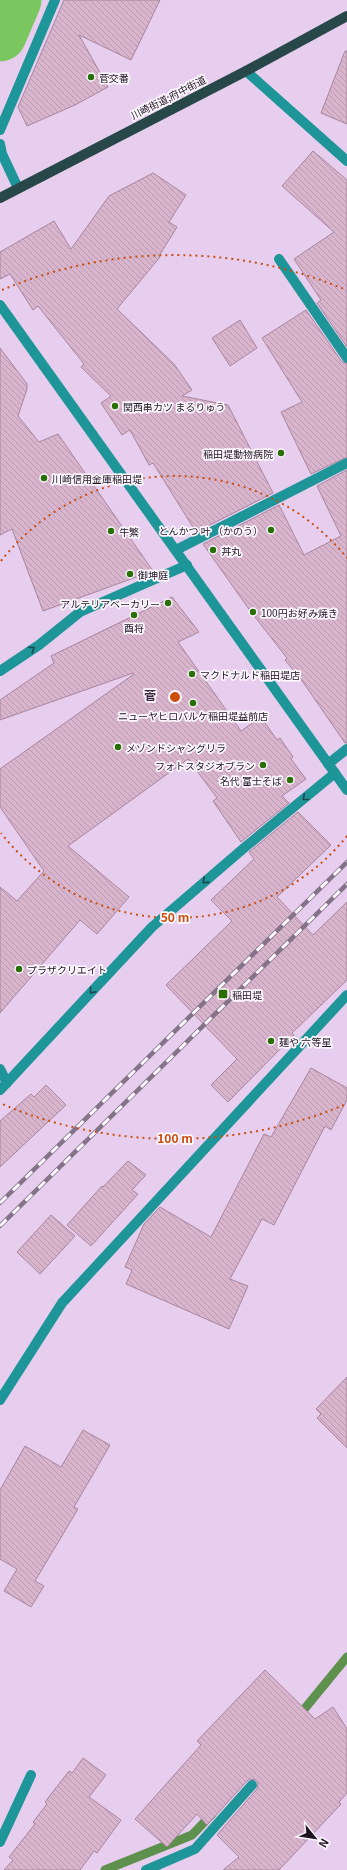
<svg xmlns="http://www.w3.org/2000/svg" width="347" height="1870" viewBox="0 0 347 1870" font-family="Georgia,'Noto Sans JP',serif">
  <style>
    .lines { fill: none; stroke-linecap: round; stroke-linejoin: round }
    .stream { stroke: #5e914d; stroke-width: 9 }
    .river { stroke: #7ac760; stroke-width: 53 }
    .building { fill: url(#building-back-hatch); stroke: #a8869d }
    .service { stroke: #1e9599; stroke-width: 10 }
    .minor { stroke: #1e9599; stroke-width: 10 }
    .tertiary { stroke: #1e9599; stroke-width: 10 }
    .primary { stroke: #274748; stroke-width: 10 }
    .rail-casing { stroke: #847389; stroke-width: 4.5 }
    .rail { stroke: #fcf7fe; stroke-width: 3; stroke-dasharray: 9; stroke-linecap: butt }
    .oneway { stroke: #1d4850 }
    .ring { fill: none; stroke: #ca4f0f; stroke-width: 2; stroke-dasharray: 2 4 }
    .poi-dot { fill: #2a6e06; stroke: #fcf7fe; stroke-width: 1.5 }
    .labels { text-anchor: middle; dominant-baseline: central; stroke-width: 3.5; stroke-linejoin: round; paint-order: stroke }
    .poi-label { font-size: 10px; fill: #1d1420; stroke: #fcf7fe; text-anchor: start }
    .street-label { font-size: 10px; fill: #1d1420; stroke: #fcf7fe }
    .quarter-label { font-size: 12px; font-weight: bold; fill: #37233d; stroke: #fcf7fe }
    .centre { fill: #ca4f0f; stroke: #fcf7fe; stroke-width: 2 }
    .ring-label { font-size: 12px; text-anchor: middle; font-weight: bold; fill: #ca4f0f; stroke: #fcf7fe; stroke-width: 3.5; stroke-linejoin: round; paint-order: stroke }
  </style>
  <defs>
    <pattern id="building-back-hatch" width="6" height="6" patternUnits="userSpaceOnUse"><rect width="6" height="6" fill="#d8b4cd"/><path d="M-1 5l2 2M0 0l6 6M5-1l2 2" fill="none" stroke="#b99ab0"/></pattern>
  </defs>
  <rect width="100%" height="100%" fill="#e7ceef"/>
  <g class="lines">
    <path class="stream" d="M 297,1718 L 347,1657
      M 105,1870 L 192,1835 L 212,1814"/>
    <path class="river" d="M 0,35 L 15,0"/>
  </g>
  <path class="building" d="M 64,0 L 160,0 L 131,60 L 79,35 L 108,87 L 75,105 L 27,126 L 18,107 Z
    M 345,51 L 347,51 L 347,124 L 321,113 Z
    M 313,151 L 347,180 L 347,347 L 317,303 L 321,300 L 294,259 L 334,232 L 282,186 Z
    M 153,173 L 186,195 L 169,222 L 177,227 L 159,256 L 160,257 L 117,309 L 174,364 L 192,390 L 182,396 L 228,405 L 273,493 L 196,532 L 153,463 L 149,465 L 130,430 L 122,435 L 101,403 L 111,396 L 81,367 L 84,364 L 38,306 L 33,310 L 10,274 L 0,279 L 0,252 L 54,221 L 71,249 L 109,196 Z
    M 306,310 L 342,362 L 347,364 L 347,457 L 311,474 L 281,412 L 302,402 L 262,338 Z
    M 240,320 L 257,348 L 230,366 L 212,338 Z
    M 0,348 L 27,384 L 27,389 L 18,416 L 39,442 L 58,434 L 153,571 L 43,611 L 12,529 L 0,535 Z
    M 347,470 L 347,743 L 345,743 L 303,682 L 285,660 L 287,658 L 251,612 L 203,544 L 279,505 L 304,555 L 341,536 L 317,486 Z
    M 172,597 L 199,632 L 178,642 L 241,731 L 261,717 L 277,740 L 280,738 L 293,757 L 291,759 L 306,779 L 282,796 L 289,803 L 241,842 L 213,801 L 217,798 L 188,759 L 68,846 L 129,897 L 97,934 L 80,920 L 0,1013 L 0,887 L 17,901 L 44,871 L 0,807 L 0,769 L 134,674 L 133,673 L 0,720 L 0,700 L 54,663 L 51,656 Z
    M 298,812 L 331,845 L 277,897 L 313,935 L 347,902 L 347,980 L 292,1033 L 294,1035 L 228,1102 L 211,1085 L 237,1059 L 166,985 L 232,921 L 211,900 L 254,859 L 249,852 Z
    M 311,1068 L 347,1088 L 347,1100 L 331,1130 L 325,1126 L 274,1225 L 262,1219 L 230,1279 L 248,1286 L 229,1329 L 126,1284 L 132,1270 L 125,1267 L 144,1224 L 160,1207 L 211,1237 L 264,1134 L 271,1137 Z
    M 46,1085 L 66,1105 L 0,1167 L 0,1121 L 31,1094 L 34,1097 Z
    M 128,1161 L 146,1175 L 132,1190 L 138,1194 L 91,1246 L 67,1225 L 102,1186 L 103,1187 Z
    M 51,1215 L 75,1236 L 40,1274 L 17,1252 Z
    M 347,1377 L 347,1448 L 317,1418 L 321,1414 L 316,1409 Z
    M 83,1430 L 110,1445 L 74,1507 L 78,1509 L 35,1581 L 44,1586 L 31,1607 L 4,1591 L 17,1569 L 0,1559 L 0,1490 L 25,1446 L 61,1467 Z
    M 265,1670 L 315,1719 L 333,1707 L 347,1729 L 347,1793 L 339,1802 L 341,1804 L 279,1870 L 223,1870 L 239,1857 L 217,1835 L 257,1789 L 258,1783 L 256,1780 L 250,1779 L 247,1781 L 207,1825 L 197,1814 L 167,1847 L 135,1819 L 201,1745 L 197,1741 Z
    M 83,1758 L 106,1775 L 89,1797 L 121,1820 L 97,1853 L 94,1851 L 80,1870 L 4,1870 L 13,1860 L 9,1857 L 35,1824 L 33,1822 L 47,1804 L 45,1802 L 69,1771 L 72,1773 Z"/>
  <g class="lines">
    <path class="service" d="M 0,130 L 55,0
      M 0,144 L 2,154 L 18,188
      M 279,259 L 347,358
      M 176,550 L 347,463
      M 0,1069 L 7,1083
      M 0,1842 L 31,1775
      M 146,1870 L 195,1849 L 252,1785"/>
    <path class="minor" d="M 246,71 L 347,161
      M 0,671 L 39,645 L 80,612 L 187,565
      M 328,764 L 347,749
      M 0,1090 L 152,927 L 244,848 L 335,773
      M 0,1400 L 62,1303 L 347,995"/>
    <path class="tertiary" d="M 0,305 L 347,790"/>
    <path class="primary" d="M 0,198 L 246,71 L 347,16"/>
    <g class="rail-casing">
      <path id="rail" d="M 0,1203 L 347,862
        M 0,1226 L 347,884"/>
    </g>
    <use href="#rail" class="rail"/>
  </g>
  <defs><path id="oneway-chevron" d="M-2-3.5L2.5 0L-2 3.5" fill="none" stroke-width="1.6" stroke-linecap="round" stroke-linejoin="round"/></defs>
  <g class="oneway">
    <use href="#oneway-chevron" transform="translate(32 649) rotate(-34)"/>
    <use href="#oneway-chevron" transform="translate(305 798) rotate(141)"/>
    <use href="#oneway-chevron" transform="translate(205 881) rotate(139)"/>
    <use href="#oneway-chevron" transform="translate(92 991) rotate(132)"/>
  </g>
  <g class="ring">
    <path d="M347 836A221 221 0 0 1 1 833M1 561A221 221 0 0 1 347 558"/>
    <path d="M344 1105A442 442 0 0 1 2 1104M2 290A442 442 0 0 1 344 289"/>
  </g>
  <g class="poi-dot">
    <circle cx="91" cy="77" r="4"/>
    <circle cx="115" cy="406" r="4"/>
    <circle cx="281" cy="453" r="4"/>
    <circle cx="44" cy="478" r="4"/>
    <circle cx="271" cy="530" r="4"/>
    <circle cx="111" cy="531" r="4"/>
    <circle cx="213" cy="550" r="4"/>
    <circle cx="130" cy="574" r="4"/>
    <circle cx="168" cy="603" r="4"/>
    <circle cx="253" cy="612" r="4"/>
    <circle cx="134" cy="615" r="4"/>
    <circle cx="192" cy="674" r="4"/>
    <circle cx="193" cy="703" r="4"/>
    <circle cx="118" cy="747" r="4"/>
    <circle cx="263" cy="765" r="4"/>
    <circle cx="290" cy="780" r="4"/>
    <circle cx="19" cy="969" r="4"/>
    <rect x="218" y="989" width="10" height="10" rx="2"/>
    <circle cx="271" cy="1041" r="4"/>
  </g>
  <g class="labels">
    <g class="poi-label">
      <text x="99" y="77">菅交番</text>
      <text x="123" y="406">関西串カツ まるりゅう</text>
      <text x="273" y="453" text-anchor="end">稲田堤動物病院</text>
      <text x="52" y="478">川崎信用金庫稲田堤</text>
      <text x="263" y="530" text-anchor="end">とんかつ 叶 （かのう）</text>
      <text x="119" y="531">牛繁</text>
      <text x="221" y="550">丼丸</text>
      <text x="138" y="574">御坤庭</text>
      <text x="160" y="603" text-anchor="end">アルテリアベーカリー</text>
      <text x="261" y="612">100円お好み焼き</text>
      <text x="134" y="627" text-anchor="middle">酉将</text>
      <text x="200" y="674">マクドナルド稲田堤店</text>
      <text x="193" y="715" text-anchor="middle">ニューヤヒロパルケ稲田堤益前店</text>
      <text x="126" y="747">メゾンドシャングリラ</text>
      <text x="255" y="765" text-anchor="end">フォトスタジオブラン</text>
      <text x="282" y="780" text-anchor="end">名代 富士そば</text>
      <text x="27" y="969">プラザクリエイト</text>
      <text x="232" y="994">稲田堤</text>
      <text x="279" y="1041">麺や 六等星</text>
    </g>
    <g class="street-label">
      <text transform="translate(168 97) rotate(-27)">川崎街道;府中街道</text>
    </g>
    <g class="quarter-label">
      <text x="150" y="694">菅</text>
    </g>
  </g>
  <circle cx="175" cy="697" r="6" class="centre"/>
  <g class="ring-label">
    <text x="175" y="922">50 m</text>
    <text x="175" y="1143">100 m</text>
  </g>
  <g transform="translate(315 1838) rotate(120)" stroke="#fcf7fe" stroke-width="3" paint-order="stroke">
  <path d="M0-3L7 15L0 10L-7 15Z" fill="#1d1420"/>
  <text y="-6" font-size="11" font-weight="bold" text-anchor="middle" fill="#1d1420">N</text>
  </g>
</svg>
